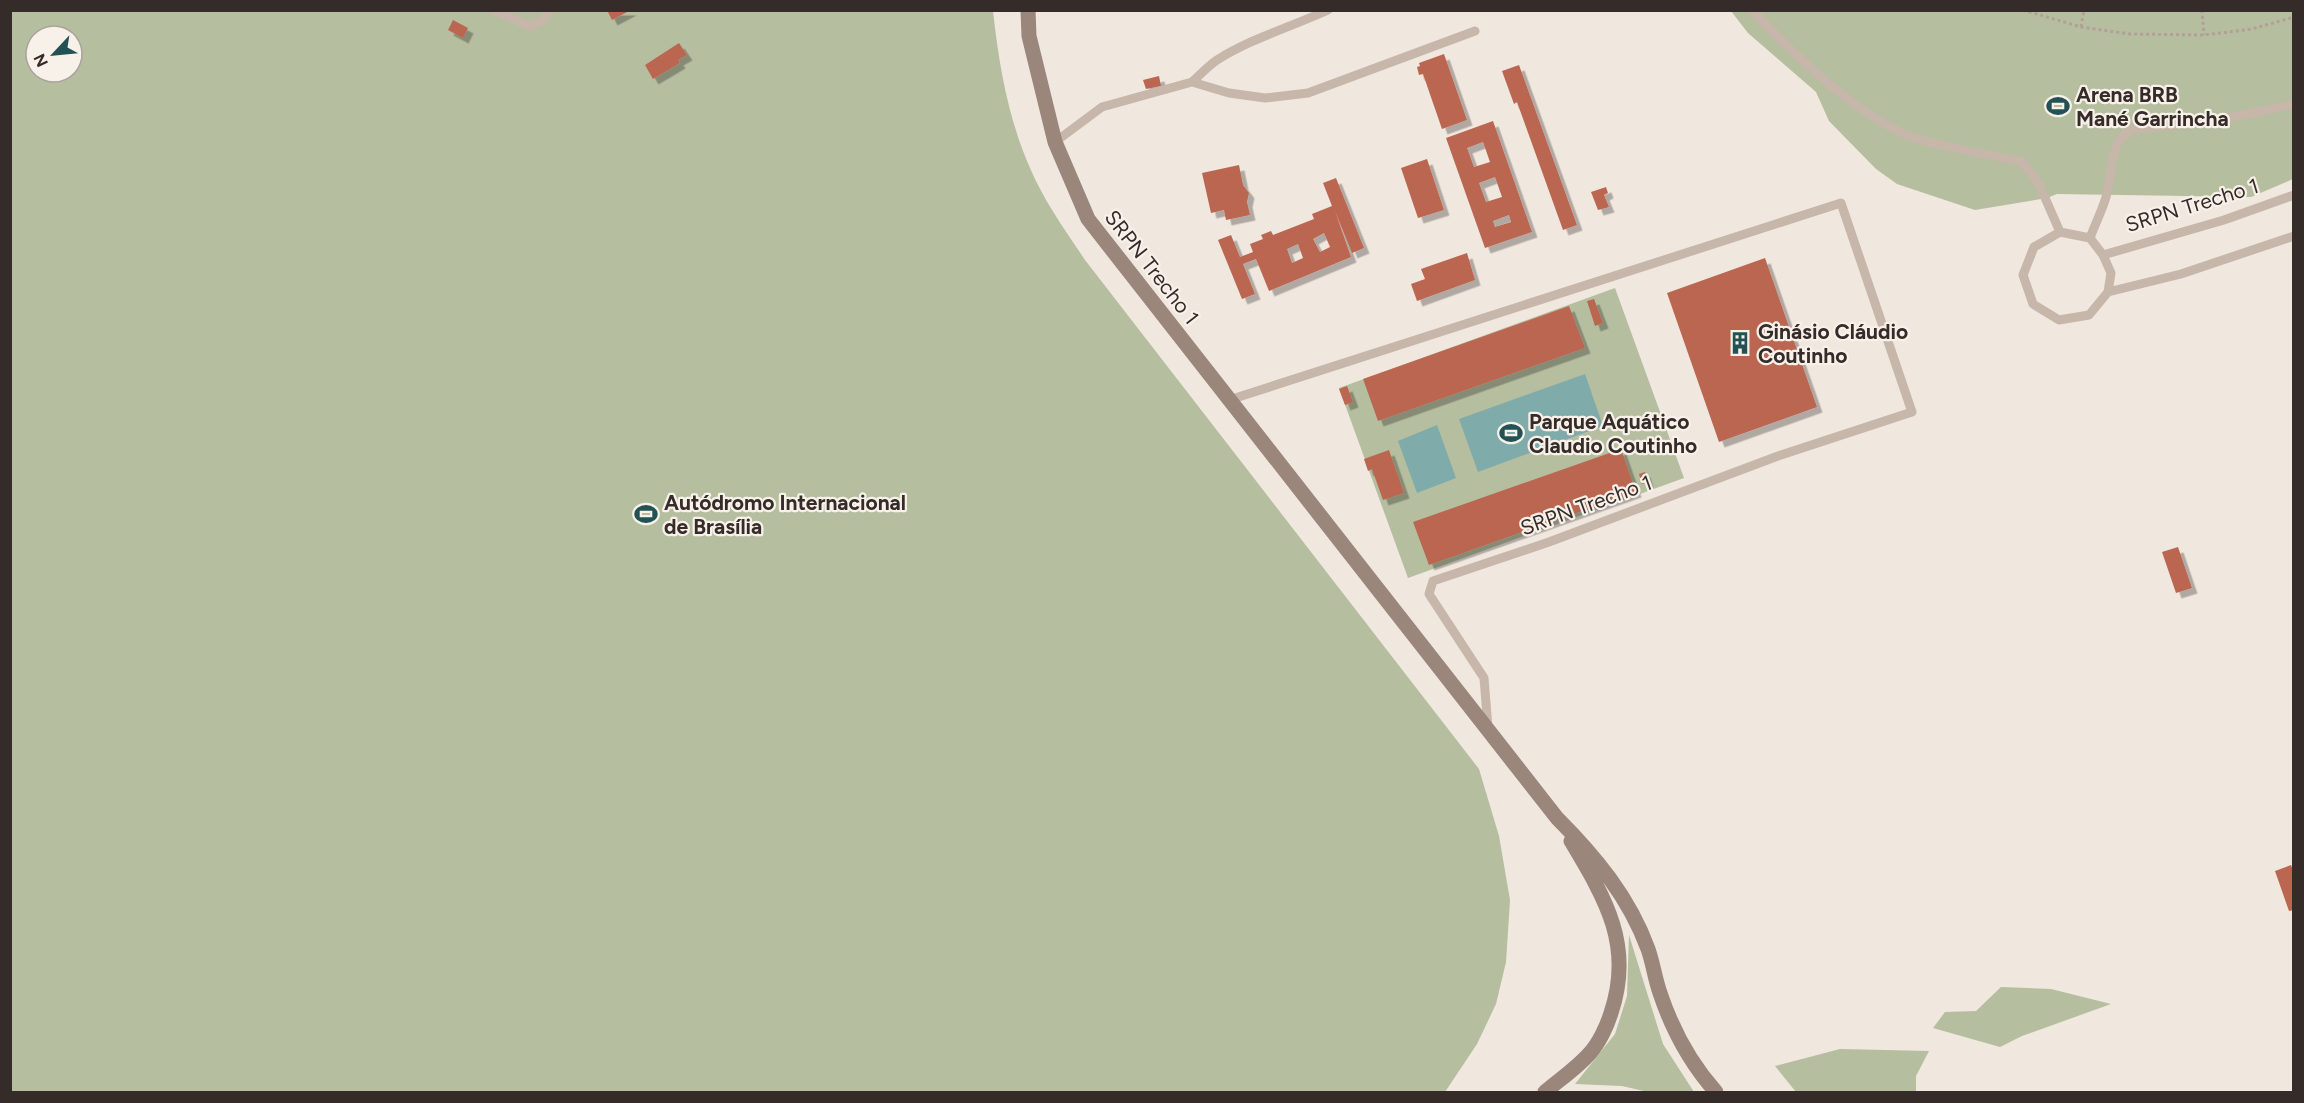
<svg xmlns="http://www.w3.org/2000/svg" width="2304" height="1103" viewBox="0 0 2304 1103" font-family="Figtree,sans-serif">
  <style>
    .green { fill: #b5be9f; fill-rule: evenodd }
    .water { fill: #7fabab }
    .building { fill: #bb6651; fill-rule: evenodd; filter: url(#shadow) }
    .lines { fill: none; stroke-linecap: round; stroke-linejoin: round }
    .path { stroke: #b3a095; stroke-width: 3; stroke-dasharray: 3 3; stroke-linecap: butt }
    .service { stroke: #c7b6aa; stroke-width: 9 }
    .secondary { stroke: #9b867c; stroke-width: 15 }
    .labels { text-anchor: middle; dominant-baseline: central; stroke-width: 4.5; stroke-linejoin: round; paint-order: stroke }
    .poi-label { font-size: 21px; font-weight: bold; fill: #352c29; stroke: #f8f1e9; text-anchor: start }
    .street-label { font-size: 21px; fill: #352c29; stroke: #f8f1e9 }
  </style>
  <defs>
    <filter id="shadow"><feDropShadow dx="5.5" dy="5.5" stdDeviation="0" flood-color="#0004"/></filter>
  </defs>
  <rect width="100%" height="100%" fill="#f0e7de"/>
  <path class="green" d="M 10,11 L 993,11 C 999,65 1008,118 1030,168 C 1044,201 1065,230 1085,260 L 1479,769 L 1499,836 L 1510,900 L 1506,962 L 1496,1004 L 1477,1044 L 1445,1092 L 11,1092 ZM 36,36 L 72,36 L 72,72 L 36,72 Z
    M 1731,11 L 2293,11 L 2293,179 L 2251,197 L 2057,194 L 2047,198 L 1975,210 L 1897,184 L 1876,169 L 1829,121 L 1816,92 L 1748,33 Z
    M 1615,288 L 1684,478 L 1408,578 L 1339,388 Z
    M 1629,935 L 1663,1044 L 1694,1092 L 1648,1092 L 1622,1086 L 1575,1084 L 1615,1034 L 1627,996 Z
    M 2001,987 L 2051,989 L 2111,1004 L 2022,1036 L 2000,1047 L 1933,1028 L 1945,1012 L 1976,1011 Z
    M 1840,1049 L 1929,1051 L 1916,1076 L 1916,1092 L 1796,1092 L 1775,1066 Z"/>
  <path class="water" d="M 1585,374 L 1603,426 L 1478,472 L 1459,419 Z
    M 1437,425 L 1456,478 L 1417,493 L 1398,441 Z"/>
  <path class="building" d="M 607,10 L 631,10 L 612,20 Z
    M 453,20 L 468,28 L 463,38 L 448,30 Z
    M 679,43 L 687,55 L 678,60 L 680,63 L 653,79 L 645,65 Z
    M 1444,54 L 1467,120 L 1442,129 L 1423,74 L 1419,75 L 1417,67 L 1420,66 L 1419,63 Z
    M 1519,65 L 1577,225 L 1563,230 L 1517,102 L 1514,104 L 1502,71 Z
    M 1159,76 L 1161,86 L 1146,89 L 1143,80 Z
    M 1493,121 L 1532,232 L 1485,248 L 1446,138 ZM 1483,142 L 1490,162 L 1474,167 L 1467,148 ZM 1495,177 L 1502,197 L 1486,202 L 1479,183 ZM 1509,215 L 1511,222 L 1495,227 L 1493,221 Z
    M 1427,159 L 1444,210 L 1418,218 L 1401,168 Z
    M 1239,165 L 1243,185 L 1249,193 L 1247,202 L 1250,215 L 1226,220 L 1224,210 L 1211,213 L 1202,173 Z
    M 1336,178 L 1364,248 L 1352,253 L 1335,211 L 1351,257 L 1269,291 L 1256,259 L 1243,264 L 1255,294 L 1242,299 L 1218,240 L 1231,235 L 1240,257 L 1253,252 L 1250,244 L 1263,239 L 1261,235 L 1271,231 L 1273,235 L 1314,219 L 1312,214 L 1332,206 L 1323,183 ZM 1324,233 L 1330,247 L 1320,252 L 1313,239 ZM 1298,244 L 1303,258 L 1292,263 L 1287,249 Z
    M 1606,187 L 1608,193 L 1604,195 L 1609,207 L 1598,210 L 1591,192 Z
    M 1467,253 L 1475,280 L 1417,301 L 1411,284 L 1425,279 L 1421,269 Z
    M 1765,258 L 1817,407 L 1719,442 L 1667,293 Z
    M 1594,299 L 1603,323 L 1595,326 L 1587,301 Z
    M 1569,306 L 1585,348 L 1378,421 L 1363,379 Z
    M 1347,386 L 1353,402 L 1345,405 L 1339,389 Z
    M 1621,449 L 1636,492 L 1429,565 L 1413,522 Z
    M 1389,450 L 1404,493 L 1383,500 L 1372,469 L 1368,471 L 1364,459 Z
    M 1645,472 L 1648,482 L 1642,484 L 1639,474 Z
    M 2178,547 L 2192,588 L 2176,593 L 2162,552 Z
    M 2291,865 L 2294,873 L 2294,910 L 2289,911 L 2275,871 Z"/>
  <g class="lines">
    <path class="path" d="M 2023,10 L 2081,27 L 2130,34 L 2204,35 L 2252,29 L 2294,17
      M 2202,10 L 2204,35
      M 2081,27 L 2084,10"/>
    <path class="service" d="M 493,10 L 529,26 L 542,21 L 551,10
      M 1752,10 C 1792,53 1862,121 1918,139 C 1951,149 1988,154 2022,162 L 2039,184 L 2060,232
      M 1192,82 C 1200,75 1208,66 1217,60 C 1252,38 1291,27 1328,10
      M 1055,142 L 1102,107 L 1192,82 L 1229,93 L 1265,98 L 1308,93 L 1475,31
      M 2060,232 L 2090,238 L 2103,255 L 2111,273 L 2108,292 L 2089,315 L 2059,320 L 2033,304 L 2023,275 L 2034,247 Z
      M 2090,238 C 2095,224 2102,211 2106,197 C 2113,175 2108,139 2133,129 L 2214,121 L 2294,104
      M 2103,255 L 2224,220 L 2294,195
      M 2108,292 L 2181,274 L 2294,236
      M 1229,400 L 1841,203 L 1912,412 L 1778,456 L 1549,542 L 1433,581 L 1429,594 L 1484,678 L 1488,728"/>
    <path class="secondary" d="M 1028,10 L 1029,36 L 1055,142 L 1088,219 L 1557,818 C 1595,856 1629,897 1648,949 C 1653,963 1655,979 1660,993 C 1672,1029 1691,1064 1716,1092
      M 1545,1092 C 1559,1080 1577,1068 1590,1053 C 1599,1043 1607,1026 1611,1013 C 1634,945 1605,898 1571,841"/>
  </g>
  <defs>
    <g id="stadium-bare" transform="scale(1.8)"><path d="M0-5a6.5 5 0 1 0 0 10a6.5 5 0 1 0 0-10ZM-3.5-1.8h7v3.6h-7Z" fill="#225253" stroke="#f8f1e9" stroke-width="2.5" paint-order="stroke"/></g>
    <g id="building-bare" transform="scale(1.8)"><path d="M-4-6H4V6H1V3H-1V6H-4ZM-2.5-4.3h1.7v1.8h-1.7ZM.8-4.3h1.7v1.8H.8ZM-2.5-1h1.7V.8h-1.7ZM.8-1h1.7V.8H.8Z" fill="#225253" stroke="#f8f1e9" stroke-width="2.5" paint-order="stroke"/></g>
  </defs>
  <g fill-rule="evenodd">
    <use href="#stadium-bare" x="2058" y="106"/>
    <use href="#building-bare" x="1740" y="343"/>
    <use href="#stadium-bare" x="1511" y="433"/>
    <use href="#stadium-bare" x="646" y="514"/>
  </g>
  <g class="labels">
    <g class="poi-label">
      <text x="2076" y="94">Arena BRB<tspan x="2076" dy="24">Mané Garrincha</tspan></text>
      <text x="1758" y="331">Ginásio Cláudio<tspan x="1758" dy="24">Coutinho</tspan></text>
      <text x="1529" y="421">Parque Aquático<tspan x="1529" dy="24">Claudio Coutinho</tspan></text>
      <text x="664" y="502">Autódromo Internacional<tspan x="664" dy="24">de Brasília</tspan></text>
    </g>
    <g class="street-label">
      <text transform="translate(2192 205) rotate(-17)">SRPN Trecho 1</text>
      <text transform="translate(1152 267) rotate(52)">SRPN Trecho 1</text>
      <text transform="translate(1586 505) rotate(-20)">SRPN Trecho 1</text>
    </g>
  </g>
  <rect width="2304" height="1103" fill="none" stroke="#352c29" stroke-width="24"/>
  <g transform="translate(54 54) rotate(244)"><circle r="28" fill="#f8f1e9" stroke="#aaa29c" stroke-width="1.5"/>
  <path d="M0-4.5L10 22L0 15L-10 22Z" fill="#225253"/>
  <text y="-9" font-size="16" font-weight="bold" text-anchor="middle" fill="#352c29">N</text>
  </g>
</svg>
